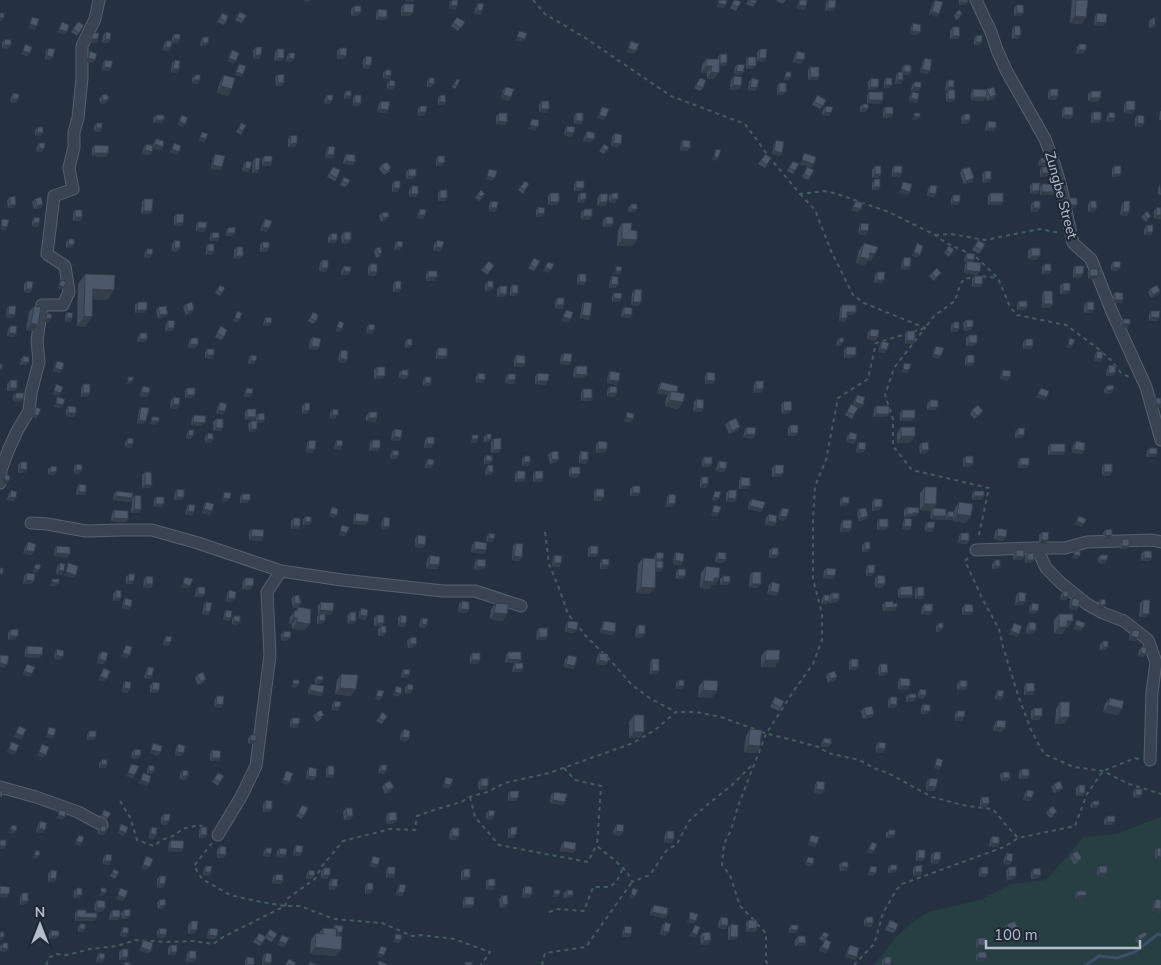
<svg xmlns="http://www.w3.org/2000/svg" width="1161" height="965" viewBox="0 0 1161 965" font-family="'Nunito Sans',sans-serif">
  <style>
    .grass { fill: #273f42 }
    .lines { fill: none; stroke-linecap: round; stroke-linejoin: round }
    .stream { stroke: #3a4f6a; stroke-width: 3 }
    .street-casing { stroke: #57616e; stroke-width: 13 }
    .path { stroke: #455c5f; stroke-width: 2; stroke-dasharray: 4 4; stroke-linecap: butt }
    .street { stroke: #394351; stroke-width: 11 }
    .wall { fill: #404c5b }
    .shaded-wall { fill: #343e4a }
    .building { fill: #4b586a; stroke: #343e4a }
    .labels { text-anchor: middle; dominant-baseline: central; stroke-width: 4.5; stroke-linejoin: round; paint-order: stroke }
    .street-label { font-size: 14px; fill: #b6becb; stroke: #1e2836 }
  </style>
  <rect width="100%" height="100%" fill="#253141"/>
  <path class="grass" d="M 1161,817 L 1161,965 L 874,965 L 898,935 L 913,922 L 928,912 L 980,900 L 1011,884 L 1046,880 L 1084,837 L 1116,834 Z"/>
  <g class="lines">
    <path class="stream" d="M 1086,965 L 1099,956 L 1117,958 L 1135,952 L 1158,934 L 1161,935"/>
    <g class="street-casing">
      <path id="street" d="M 976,0 L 991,32 L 997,50 L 1006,70 L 1045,139 L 1055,166 L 1061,187 L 1073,243 L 1091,259 L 1112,312 L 1146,387 L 1161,440
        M 0,483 L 1,470 L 8,451 L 17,431 L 29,411 L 31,393 L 39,362 L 37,341 L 42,305 L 63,305 L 69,292 L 65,266 L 47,254 L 54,196 L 73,189 L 69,168 L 74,147 L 74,132 L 78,118 L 82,78 L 82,46 L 95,19 L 99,0
        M 31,523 L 47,524 L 86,531 L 122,530 L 152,530 L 198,543 L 281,571 L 342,580 L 443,591 L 475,591 L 521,606
        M 1034,548 L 1065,548 L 1087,542 L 1152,540 L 1161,542
        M 976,550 L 1034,548 L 1039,553 L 1046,568 L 1061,583 L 1087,604 L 1103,613 L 1124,621 L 1148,640 L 1156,662 L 1152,692 L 1150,760
        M 0,787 L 36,797 L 78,812 L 102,825
        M 218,835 L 241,797 L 256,766 L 270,655 L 267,592 L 281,571"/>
    </g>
    <path class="path" d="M 533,0 L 545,14 L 584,37 L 671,96 L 745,124 L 770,158 L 800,194 L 824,191 L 834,193 L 889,212 L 935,235 L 946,243 L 975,256 L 998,278 L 1010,307 L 1017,315 L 1066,325 L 1096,347 L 1112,361 L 1121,373 L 1131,378
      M 800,194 L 815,210 L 831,251 L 853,295 L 864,303 L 925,328 L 894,368 L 885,395 L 893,419 L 893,446 L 912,470 L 989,488 L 978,539
      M 935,235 L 951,234 L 985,240 L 1040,229 L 1061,233
      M 913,332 L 925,328 L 934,316 L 955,301 L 960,285 L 964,279 L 979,276 L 998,278
      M 545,532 L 549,564 L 559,588 L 568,614 L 586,636 L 610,660 L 632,685 L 651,699 L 676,712
      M 968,558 L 965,561 L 983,600 L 999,629 L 1003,647 L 1018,695 L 1031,730 L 1044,754 L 1074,767 L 1103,771 L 1129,784 L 1161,794
      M 761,732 L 819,747 L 828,753 L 859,760 L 874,768 L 888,773 L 932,797 L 967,806 L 993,809 L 1006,825 L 1018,838
      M 564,768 L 575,780 L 601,786 L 597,846 C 607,855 628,868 632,882 L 650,875 L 666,851 L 677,844 L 689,821 L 708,804 L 731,786 L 753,764
      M 470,797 L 475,817 L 499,845 L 588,862 L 596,846
      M 120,801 L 130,817 L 137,840 L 154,846 L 162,840 L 175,835 L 182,829 L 199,825 L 205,828
      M 212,843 L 194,866 L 202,879 L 230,895 L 256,901 L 285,906 L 300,906 L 334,919 L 382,923 L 412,936 L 421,935 L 454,939 L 490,952 L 481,965
      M 549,912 L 558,909 L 584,911 L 593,887 L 610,887 L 617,881 L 623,868
      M 754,920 L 740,906 L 730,875 L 722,865 L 724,844 L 731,830 L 738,806 L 766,734 L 795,689 L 813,664 L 822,640 L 822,614 L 813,579 L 813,520 L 815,486 L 826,460 L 838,398 L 868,379 L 876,343 L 906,334
      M 757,924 L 766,933 L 766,961 L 768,965
      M 46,965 L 50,957 L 57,954 L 67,955 L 90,949 L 117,946 L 135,940 L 166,942 L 193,941 L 213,944 L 225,936 L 285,906 L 288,898 L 315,879 L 322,866 L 343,841 L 390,829 L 415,830 L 417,816 L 434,810 L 461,802 L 470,797 L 487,792 L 505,783 L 549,773 L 633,743 L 655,730 L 676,712 L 696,712 L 721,717 L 757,730
      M 542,965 L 545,953 L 586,947 L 632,882
      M 854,965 L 873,945 L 876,938 L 883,913 L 897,889 L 902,884 L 1004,847 L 1018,838 L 1075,826 L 1087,794 L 1103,771 L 1135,758 L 1139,759"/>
    <use href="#street" class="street"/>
  </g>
  <path class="wall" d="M 452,0 L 458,0 L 457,6 L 455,10 L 449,8 L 450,2 Z
    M 734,0 L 738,7 L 736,11 L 730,8 Z
    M 748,0 L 757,0 L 753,7 L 746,4 Z
    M 777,0 L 786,0 L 783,4 L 776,1 Z
    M 799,0 L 807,0 L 806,6 L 804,10 L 797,8 Z
    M 828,0 L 836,0 L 833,11 L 825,11 L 826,3 Z
    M 935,0 L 937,17 L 929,14 L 933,3 Z
    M 959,0 L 968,0 L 965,5 L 959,5 Z
    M 1072,0 L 1088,0 L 1086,17 L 1082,24 L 1070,23 Z
    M 478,3 L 482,11 L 480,15 L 474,13 L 476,7 Z
    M 404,4 L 411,16 L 401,16 L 401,7 Z
    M 1016,5 L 1021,16 L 1014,16 L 1014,8 Z
    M 354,6 L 359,15 L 351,16 L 351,9 Z
    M 378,9 L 387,17 L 385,20 L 376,20 L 376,13 Z
    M 240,12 L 244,20 L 241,23 L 235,20 Z
    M 956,12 L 962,14 L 960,17 L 956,20 L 954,16 Z
    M 222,13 L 226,22 L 224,25 L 217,22 Z
    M 1097,13 L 1104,26 L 1094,25 L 1095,16 Z
    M 457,17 L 465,22 L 458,31 L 451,26 Z
    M 1152,18 L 1155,25 L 1153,28 L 1149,28 L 1149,21 Z
    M 78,22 L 84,25 L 77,36 L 71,32 Z
    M 913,23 L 917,35 L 910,34 L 911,27 Z
    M 1014,26 L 1021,35 L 1018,39 L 1012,39 L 1012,30 Z
    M 953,27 L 957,39 L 950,39 L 950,31 Z
    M 106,32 L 108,43 L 102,43 L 103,35 Z
    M 92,33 L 98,39 L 96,43 L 90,42 L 90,36 Z
    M 174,34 L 178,43 L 172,43 L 172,37 Z
    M 976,36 L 980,45 L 974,45 L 974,39 Z
    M 203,37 L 206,46 L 200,46 L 201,40 Z
    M 5,39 L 8,49 L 2,48 L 2,42 Z
    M 166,41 L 171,47 L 169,51 L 163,50 L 164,44 Z
    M 1079,44 L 1086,50 L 1083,54 L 1076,54 L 1077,47 Z
    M 256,47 L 259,59 L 253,58 L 253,50 Z
    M 48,48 L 51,60 L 45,59 L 46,51 Z
    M 340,48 L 344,59 L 337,59 L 337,51 Z
    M 277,49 L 282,61 L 274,61 L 275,52 Z
    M 760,49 L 766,58 L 764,62 L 757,61 L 757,52 Z
    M 797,51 L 801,64 L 793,62 L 795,54 Z
    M 289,53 L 292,62 L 286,61 L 287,56 Z
    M 720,54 L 725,66 L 719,66 L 714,79 L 707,79 L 707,73 L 701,72 L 702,65 L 706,59 L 718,59 L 718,57 Z
    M 366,56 L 369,69 L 363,68 L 363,60 Z
    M 748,57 L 753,69 L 746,69 L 746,61 Z
    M 925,58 L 930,71 L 927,74 L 920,72 L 923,61 Z
    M 105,60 L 109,71 L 102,70 L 103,63 Z
    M 175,60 L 179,69 L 177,73 L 171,72 L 172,63 Z
    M 738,64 L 743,72 L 741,75 L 734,74 L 735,67 Z
    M 904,65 L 909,75 L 903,75 L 901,84 L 895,84 L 896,75 L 898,72 L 902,72 L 902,68 Z
    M 810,67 L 819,77 L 817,80 L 808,80 L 808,70 Z
    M 386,70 L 391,76 L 389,79 L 383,78 L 383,73 Z
    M 195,75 L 198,84 L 192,83 L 192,78 Z
    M 224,75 L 232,89 L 228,96 L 217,93 L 220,82 Z
    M 277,75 L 284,83 L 282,86 L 276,86 L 275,78 Z
    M 734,76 L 739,90 L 730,89 L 731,80 Z
    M 429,78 L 432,87 L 427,87 L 427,81 Z
    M 700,78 L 703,88 L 700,91 L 694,88 Z
    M 752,78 L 757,88 L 755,91 L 748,90 L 749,82 Z
    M 871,78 L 876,90 L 868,90 L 868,82 Z
    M 886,78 L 890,88 L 884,88 L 884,81 Z
    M 457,79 L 457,86 L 455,89 L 452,87 Z
    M 390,80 L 393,90 L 387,89 L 387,84 Z
    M 948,80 L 955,99 L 953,102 L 946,102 L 946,93 L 948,91 L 945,91 L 946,83 Z
    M 914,82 L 919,91 L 911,91 L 912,85 Z
    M 779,83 L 783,95 L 777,95 L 777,87 Z
    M 506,87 L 511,97 L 509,101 L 501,98 L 503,90 Z
    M 973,89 L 986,90 L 987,89 L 996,95 L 994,99 L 987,101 L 986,97 L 984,101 L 971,100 L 971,93 Z
    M 1050,89 L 1056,100 L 1048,99 L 1048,93 Z
    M 346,91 L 351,96 L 349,99 L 344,99 L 344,94 Z
    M 1091,91 L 1100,98 L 1098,102 L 1088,101 L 1088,94 Z
    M 869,92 L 881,104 L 867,103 L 867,95 Z
    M 912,92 L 918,100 L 916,103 L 909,101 L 910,95 Z
    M 13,93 L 18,99 L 16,103 L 10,102 L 11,97 Z
    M 102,95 L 109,99 L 106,103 L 101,104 L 99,99 Z
    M 327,95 L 330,104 L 324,103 L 325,98 Z
    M 355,95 L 361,103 L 359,106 L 353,106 L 353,98 Z
    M 440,95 L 446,102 L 443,105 L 438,105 L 438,98 Z
    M 817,95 L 823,106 L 820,109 L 812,105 Z
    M 381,101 L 388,110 L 386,113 L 377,112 L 379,104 Z
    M 542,101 L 547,113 L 539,112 L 539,105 Z
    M 1126,101 L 1132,114 L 1124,113 L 1124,105 Z
    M 863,104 L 866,112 L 860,112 L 860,107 Z
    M 420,106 L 426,112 L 424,116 L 418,116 L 418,109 Z
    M 826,106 L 829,116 L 822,115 L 823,109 Z
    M 885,107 L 893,114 L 891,118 L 883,118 L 883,110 Z
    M 1064,107 L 1073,115 L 1070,119 L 1062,118 L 1062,110 Z
    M 1161,110 L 1161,120 L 1159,120 L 1160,112 Z
    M 1093,112 L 1099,123 L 1091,123 L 1091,115 Z
    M 1109,112 L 1115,118 L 1113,122 L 1106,121 L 1107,116 Z
    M 499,113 L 507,122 L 504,125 L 496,124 L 496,116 Z
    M 576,113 L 583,121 L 581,124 L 574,124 L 574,116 Z
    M 964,114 L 970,120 L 967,124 L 962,124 L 961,117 Z
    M 156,115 L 162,123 L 153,123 L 153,118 Z
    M 1138,115 L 1144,124 L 1141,127 L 1135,127 L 1135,118 Z
    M 988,121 L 994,131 L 985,131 L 986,124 Z
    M 97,123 L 102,128 L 100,132 L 94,131 L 94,126 Z
    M 241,123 L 243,131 L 241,135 L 236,132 Z
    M 567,126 L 572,137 L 564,135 L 565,129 Z
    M 38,127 L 41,136 L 35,136 L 35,130 Z
    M 587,131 L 594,139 L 591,142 L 583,141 L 585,135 Z
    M 615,133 L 618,147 L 611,146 L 612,137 Z
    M 290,136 L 295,147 L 288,147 L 288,139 Z
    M 156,139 L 163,147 L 160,150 L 153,148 L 152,152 L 150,155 L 142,154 L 144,147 L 146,144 L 153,145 L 154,142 Z
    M 683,140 L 690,148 L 687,151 L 680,150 L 681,143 Z
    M 776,140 L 782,153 L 780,156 L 772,154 L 774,144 Z
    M 39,143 L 42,152 L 36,151 L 37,146 Z
    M 604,144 L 609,147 L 604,154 L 599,151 Z
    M 94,145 L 106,157 L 92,156 L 92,148 Z
    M 329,146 L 332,159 L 325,157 L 327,149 Z
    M 215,154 L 222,167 L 220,170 L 211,169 L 213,158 Z
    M 346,154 L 355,162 L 352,165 L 343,164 L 344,158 Z
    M 765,154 L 771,158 L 765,168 L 758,164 Z
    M 264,156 L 272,162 L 270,166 L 262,166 L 262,159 Z
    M 438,156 L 444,163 L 442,166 L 436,166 L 436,159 Z
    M 255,158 L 259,170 L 257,173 L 252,173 L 253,161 Z
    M 1041,158 L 1047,163 L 1044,166 L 1038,166 L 1039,161 Z
    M 246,161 L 250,169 L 248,172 L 242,171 L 244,164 Z
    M 793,161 L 795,171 L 793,174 L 787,171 Z
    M 381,165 L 391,168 L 389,172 L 384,175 L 379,169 Z
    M 875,166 L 879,178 L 872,178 L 872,170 Z
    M 894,166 L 900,177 L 892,177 L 892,169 Z
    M 1050,166 L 1055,174 L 1050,176 L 1049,174 L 1047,176 L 1040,177 L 1040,170 L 1042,167 L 1049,167 Z
    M 1114,166 L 1118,177 L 1112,177 L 1112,169 Z
    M 333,167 L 337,178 L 335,181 L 327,177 Z
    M 807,167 L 810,177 L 808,180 L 802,177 Z
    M 409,169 L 414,179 L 406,179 L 406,172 Z
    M 962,169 L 972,182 L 964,184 L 960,173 Z
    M 985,171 L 991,179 L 989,182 L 983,183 L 982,174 Z
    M 344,177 L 348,184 L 345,187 L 340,185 Z
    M 874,179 L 880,187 L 878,190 L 872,190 L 872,183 Z
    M 394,181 L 398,192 L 392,192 L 392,184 Z
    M 525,181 L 529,184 L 523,194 L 518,190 Z
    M 576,181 L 584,188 L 581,191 L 574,191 L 574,184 Z
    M 1032,183 L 1037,194 L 1030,194 L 1030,186 Z
    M 1042,184 L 1053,195 L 1040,195 L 1040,187 Z
    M 1160,184 L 1161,195 L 1158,194 L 1158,188 Z
    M 930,185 L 934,197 L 927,196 L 928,189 Z
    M 412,186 L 418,194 L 416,197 L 409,197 L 409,190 Z
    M 440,190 L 447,198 L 445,201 L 438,201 L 438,194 Z
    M 550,193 L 557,205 L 548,205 L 548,196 Z
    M 580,193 L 584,203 L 578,203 L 578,196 Z
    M 612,193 L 615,203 L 609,202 L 609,196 Z
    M 990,193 L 1003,202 L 1000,205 L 988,205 L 988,196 Z
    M 478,194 L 485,194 L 479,201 L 475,197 Z
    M 600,194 L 607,202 L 605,206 L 597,206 L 598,197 Z
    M 953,195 L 958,205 L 951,205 L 951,199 Z
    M 10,197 L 16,205 L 13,208 L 8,208 L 7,200 Z
    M 1069,198 L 1077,205 L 1075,208 L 1067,208 L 1067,201 Z
    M 35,199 L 43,204 L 41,208 L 34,209 L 32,202 Z
    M 144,199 L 150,214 L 141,214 L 142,202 Z
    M 491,201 L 497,208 L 495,212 L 489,211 L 489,204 Z
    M 1034,201 L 1040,208 L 1037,212 L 1031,212 L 1031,204 Z
    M 1090,201 L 1097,208 L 1094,211 L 1088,212 L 1088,205 Z
    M 1124,201 L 1129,212 L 1127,216 L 1120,215 L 1122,204 Z
    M 631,204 L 637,209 L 634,212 L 628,212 L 629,207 Z
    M 538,207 L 542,217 L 536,217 L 536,210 Z
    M 1157,207 L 1161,208 L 1161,219 L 1154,218 L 1154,211 Z
    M 420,209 L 425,215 L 423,219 L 417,218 L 418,213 Z
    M 584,209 L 589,220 L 581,219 L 581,213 Z
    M 75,210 L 82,217 L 80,221 L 73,221 L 73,214 Z
    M 382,213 L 386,220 L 381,222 L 379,216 Z
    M 176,214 L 181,226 L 174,226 L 174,217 Z
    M 1144,214 L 1151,216 L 1146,222 L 1141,217 Z
    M 34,217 L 39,223 L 37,227 L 32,226 L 32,221 Z
    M 606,217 L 611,227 L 603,227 L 603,220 Z
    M 265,219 L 267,232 L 260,230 L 263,223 Z
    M 198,222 L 206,228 L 204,232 L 196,231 L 196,225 Z
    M 622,223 L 637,240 L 632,246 L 617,246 L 618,230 Z
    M 861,223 L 866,235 L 858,234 L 859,227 Z
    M 1147,225 L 1151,235 L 1144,235 L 1144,229 Z
    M 228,228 L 232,236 L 226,236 L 226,231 Z
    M 344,232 L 349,243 L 342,244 L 341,236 Z
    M 212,233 L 219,238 L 217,241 L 210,241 L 210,236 Z
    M 331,234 L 335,243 L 328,243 L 328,237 Z
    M 69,239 L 72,248 L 66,248 L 66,242 Z
    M 175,240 L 177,252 L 172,251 L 172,244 Z
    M 437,240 L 440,252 L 433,250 L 434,244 Z
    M 978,240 L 982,250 L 979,254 L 972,250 Z
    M 397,241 L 400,250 L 394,250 L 395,244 Z
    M 262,242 L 267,252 L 260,252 L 260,245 Z
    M 864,243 L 871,261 L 868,260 L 864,266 L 856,263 L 859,250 Z
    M 208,244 L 212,255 L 206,255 L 206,247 Z
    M 949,246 L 954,250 L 949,257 L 944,253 Z
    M 237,247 L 240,259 L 234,259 L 234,250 Z
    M 376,248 L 380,256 L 376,258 L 374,252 Z
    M 1031,248 L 1037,260 L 1028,259 L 1028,251 Z
    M 147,249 L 150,258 L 144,258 L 145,252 Z
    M 967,253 L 973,262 L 977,275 L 964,273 L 965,265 L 967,262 L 964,262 L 965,256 Z
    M 904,257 L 908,270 L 901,269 L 902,261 Z
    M 534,258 L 536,268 L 534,271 L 528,268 Z
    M 322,260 L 326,272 L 319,271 L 320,263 Z
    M 1114,261 L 1118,271 L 1111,270 L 1111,264 Z
    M 370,264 L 377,272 L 375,276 L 368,275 L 368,267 Z
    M 1044,264 L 1051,271 L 1049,274 L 1042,274 L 1042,267 Z
    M 344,266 L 350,272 L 348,275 L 341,275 L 342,269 Z
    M 494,266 L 487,275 L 481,270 L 484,267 Z
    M 1075,266 L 1081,278 L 1073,278 L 1073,269 Z
    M 1090,269 L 1096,279 L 1088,279 L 1088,272 Z
    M 428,271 L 437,277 L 434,281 L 426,281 L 426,274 Z
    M 877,272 L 882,283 L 874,283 L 875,275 Z
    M 932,273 L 941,273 L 934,281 L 929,276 Z
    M 85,274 L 114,290 L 107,300 L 93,299 L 85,327 L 77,326 L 78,284 Z
    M 579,274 L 584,285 L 577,285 L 577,277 Z
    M 612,276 L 616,288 L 609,288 L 610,280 Z
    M 975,276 L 982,284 L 980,287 L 972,287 L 972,279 Z
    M 27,281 L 32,289 L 30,293 L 24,292 L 24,284 Z
    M 395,281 L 401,289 L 399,292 L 393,292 L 393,284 Z
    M 488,281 L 490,291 L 485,291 L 485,284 Z
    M 1063,283 L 1067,294 L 1060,294 L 1060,286 Z
    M 220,285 L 222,293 L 220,296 L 215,293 Z
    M 512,285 L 518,293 L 516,296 L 510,296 L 510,288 Z
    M 500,286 L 507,294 L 504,297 L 497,297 L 497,289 Z
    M 635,289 L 639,306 L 631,305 L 632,293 Z
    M 1150,289 L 1158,295 L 1151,298 L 1148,292 Z
    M 1044,291 L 1053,304 L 1050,308 L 1042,308 L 1042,295 Z
    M 1115,292 L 1123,300 L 1121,303 L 1112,303 L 1113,296 Z
    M 614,293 L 621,299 L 619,302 L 612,302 L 612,296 Z
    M 557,298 L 564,305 L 562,309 L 555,308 L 555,302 Z
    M 1019,301 L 1025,310 L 1017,310 L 1017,304 Z
    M 138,302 L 145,313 L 135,313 L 135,305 Z
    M 584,302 L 590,316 L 588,320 L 580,318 L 582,305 Z
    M 1087,302 L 1092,313 L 1084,313 L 1084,305 Z
    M 186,304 L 194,309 L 192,313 L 186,315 L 183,307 Z
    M 842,305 L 853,315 L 847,315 L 847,318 L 844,322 L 839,321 L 840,308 Z
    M 9,306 L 13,318 L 6,317 L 7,309 Z
    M 34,306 L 38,325 L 34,331 L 26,330 L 29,312 Z
    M 158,307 L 165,317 L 158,319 L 156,311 Z
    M 624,307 L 630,318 L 621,317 L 622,311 Z
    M 1151,311 L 1159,318 L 1157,321 L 1149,321 L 1149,314 Z
    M 67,312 L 72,318 L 70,322 L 65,321 L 65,316 Z
    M 313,312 L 316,321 L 313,324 L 308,321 Z
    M 266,317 L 271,323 L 269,326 L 263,326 L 264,320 Z
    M 1123,319 L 1130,324 L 1127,328 L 1120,327 L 1120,322 Z
    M 168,320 L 174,328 L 172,331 L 165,331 L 166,324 Z
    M 966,320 L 971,330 L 964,331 L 963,323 Z
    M 954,322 L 957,332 L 951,332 L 951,325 Z
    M 369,324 L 374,330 L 372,334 L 366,333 L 367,327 Z
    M 10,326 L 14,337 L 7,336 L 8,329 Z
    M 221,326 L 224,337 L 221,340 L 215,337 Z
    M 871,329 L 875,341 L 867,339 L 868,332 Z
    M 907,331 L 915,341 L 912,344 L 905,344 L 905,335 Z
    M 140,333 L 145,342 L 137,342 L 138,337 Z
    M 969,335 L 974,346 L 966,346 L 966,338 Z
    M 313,337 L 319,347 L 317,350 L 309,349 L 310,340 Z
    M 191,338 L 195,348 L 188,348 L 189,341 Z
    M 839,338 L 841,346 L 836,346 L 837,341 Z
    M 407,339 L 412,345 L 409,348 L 405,348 L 405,342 Z
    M 1026,339 L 1031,349 L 1023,349 L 1023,342 Z
    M 882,341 L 885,353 L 878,352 L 880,344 Z
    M 846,347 L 853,358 L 844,358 L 844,350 Z
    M 438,348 L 445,359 L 436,359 L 436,352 Z
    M 207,349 L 212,359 L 205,358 L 205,352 Z
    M 341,350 L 347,360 L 345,363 L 338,362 L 339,354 Z
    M 1097,351 L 1100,362 L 1094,361 L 1095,354 Z
    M 564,353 L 571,362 L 568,365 L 560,364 L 561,356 Z
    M 251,355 L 254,364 L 248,364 L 249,358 Z
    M 516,355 L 525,364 L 522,367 L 514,367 L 514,359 Z
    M 967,355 L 972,366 L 965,366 L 965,358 Z
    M 23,356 L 29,362 L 26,365 L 20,365 L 21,359 Z
    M 57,361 L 60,373 L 53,371 L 55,364 Z
    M 1109,365 L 1115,373 L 1113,376 L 1106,376 L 1107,369 Z
    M 576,366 L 584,378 L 573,378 L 574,369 Z
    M 377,367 L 382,379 L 374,379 L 374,370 Z
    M 402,370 L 408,376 L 406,379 L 399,378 L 399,373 Z
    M 1003,370 L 1008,381 L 1000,379 L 1001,374 Z
    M 610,371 L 617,385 L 607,383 L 608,375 Z
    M 707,372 L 712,384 L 705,384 L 705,376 Z
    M 478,373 L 482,383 L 475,382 L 476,377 Z
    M 538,373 L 546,385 L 535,384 L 535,376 Z
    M 508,374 L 515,380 L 513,384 L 505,383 L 506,377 Z
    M 425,377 L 431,383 L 429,386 L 423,386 L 423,380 Z
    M 10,380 L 15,391 L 7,391 L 7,384 Z
    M 756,381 L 761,393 L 753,393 L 754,384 Z
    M 661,382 L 677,392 L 678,409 L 665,406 L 666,398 L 668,395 L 657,393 L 659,385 Z
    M 83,384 L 90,393 L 88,396 L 81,397 L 81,388 Z
    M 143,386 L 149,393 L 147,397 L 140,396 L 141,390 Z
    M 610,386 L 615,397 L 607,396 L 607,390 Z
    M 1106,386 L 1112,393 L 1105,394 L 1104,390 Z
    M 187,388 L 192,398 L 185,398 L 185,391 Z
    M 247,388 L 250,397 L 244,397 L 245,391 Z
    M 583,389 L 592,398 L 590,401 L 581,401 L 581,393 Z
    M 16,393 L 23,399 L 21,402 L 13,401 L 13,396 Z
    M 857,395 L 861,408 L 856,407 L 854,415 L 852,419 L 845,415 L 851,404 L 853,405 L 855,398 Z
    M 174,397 L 179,405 L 177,409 L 170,408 L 171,400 Z
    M 1156,398 L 1161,398 L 1161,408 L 1154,407 L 1154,401 Z
    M 697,399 L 703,409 L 701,412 L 693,411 L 694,402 Z
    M 930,400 L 936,410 L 927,410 L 927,404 Z
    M 220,402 L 225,411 L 223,415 L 216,413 L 218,406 Z
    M 783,402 L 790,413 L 782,414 L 781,405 Z
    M 305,403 L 307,414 L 302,414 L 302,406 Z
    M 68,406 L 74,417 L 66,416 L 66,410 Z
    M 876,406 L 889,414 L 886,417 L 873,417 L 874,409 Z
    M 141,407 L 144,424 L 137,423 L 139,410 Z
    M 247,409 L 256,416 L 258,414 L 262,423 L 257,423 L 255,432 L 249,432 L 248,424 L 251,421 L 256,421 L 256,418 L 254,420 L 245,420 L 245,412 Z
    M 333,409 L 335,419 L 330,418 L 330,413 Z
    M 902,410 L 912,421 L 900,421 L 900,414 Z
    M 972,410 L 983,411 L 981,414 L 974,419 L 970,414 Z
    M 369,412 L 377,418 L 375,422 L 366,421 L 366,416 Z
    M 194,415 L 202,426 L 191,425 L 192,418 Z
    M 216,419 L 221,431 L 213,431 L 213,422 Z
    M 728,422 L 738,430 L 729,434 L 725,425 Z
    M 790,425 L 798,433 L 796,436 L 788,436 L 788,428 Z
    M 747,427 L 755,435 L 752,439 L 743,437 L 745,430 Z
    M 901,427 L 915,436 L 910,443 L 897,443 L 897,434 Z
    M 1018,428 L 1024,435 L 1022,438 L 1015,438 L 1015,432 Z
    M 395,429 L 401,438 L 399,441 L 391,440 L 392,432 Z
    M 189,430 L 191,439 L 186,439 L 187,433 Z
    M 850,432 L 856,440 L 854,444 L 846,442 L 847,436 Z
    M 208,433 L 211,443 L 205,442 L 205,437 Z
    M 487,434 L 491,439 L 489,442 L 484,442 L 484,437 Z
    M 427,437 L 434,444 L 431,448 L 424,448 L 425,440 Z
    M 128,438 L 133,444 L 131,448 L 125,447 L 125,442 Z
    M 493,439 L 501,449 L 499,453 L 491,453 L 491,442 Z
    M 309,440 L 315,449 L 312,453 L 306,452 L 307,443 Z
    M 337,440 L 342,446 L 340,450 L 334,449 L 335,444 Z
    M 372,440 L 380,448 L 377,451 L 369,451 L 370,443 Z
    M 598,441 L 607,449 L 605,453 L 596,453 L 596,445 Z
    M 1076,441 L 1084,451 L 1082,454 L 1072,453 L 1073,445 Z
    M 859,442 L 863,453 L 856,453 L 857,445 Z
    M 921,443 L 927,453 L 920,454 L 919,446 Z
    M 1050,444 L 1063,455 L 1048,455 L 1048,447 Z
    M 1149,448 L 1157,454 L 1155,457 L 1146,457 L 1147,451 Z
    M 393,450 L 398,456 L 396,459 L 390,459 L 391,453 Z
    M 581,451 L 586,464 L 579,463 L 579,455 Z
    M 551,452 L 557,462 L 550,464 L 548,455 Z
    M 486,455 L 492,461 L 489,464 L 484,464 L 484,458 Z
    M 524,456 L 530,462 L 528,466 L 522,466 L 522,459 Z
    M 966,456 L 970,467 L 963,467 L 963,459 Z
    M 704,457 L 712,464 L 710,467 L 702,467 L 702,460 Z
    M 1020,458 L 1027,468 L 1018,468 L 1018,462 Z
    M 428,459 L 433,465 L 431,468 L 425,468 L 426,462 Z
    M 719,461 L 724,472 L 716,471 L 717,465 Z
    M 21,462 L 25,473 L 18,473 L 18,465 Z
    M 76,464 L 79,474 L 74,473 L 74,468 Z
    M 1104,464 L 1110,476 L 1102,476 L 1102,467 Z
    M 488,465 L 491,475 L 485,475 L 486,469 Z
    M 775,465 L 781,477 L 772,477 L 772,468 Z
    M 51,466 L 56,472 L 54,475 L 48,475 L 48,469 Z
    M 571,467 L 577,478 L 569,477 L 569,470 Z
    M 517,471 L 525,479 L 523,482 L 515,482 L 515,474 Z
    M 535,471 L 543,479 L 541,482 L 533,482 L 533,474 Z
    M 145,472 L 152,485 L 149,488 L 142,488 L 142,475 Z
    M 702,477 L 706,488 L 700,488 L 700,480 Z
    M 741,477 L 747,489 L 739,489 L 739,481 Z
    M 79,484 L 86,492 L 84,495 L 76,495 L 77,488 Z
    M 633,486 L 638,496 L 630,496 L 630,489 Z
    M 926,486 L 936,504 L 934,508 L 946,515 L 948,511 L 954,512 L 955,508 L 959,502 L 966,523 L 953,521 L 953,518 L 952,520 L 945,520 L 946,516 L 943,520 L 930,519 L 931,511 L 920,510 L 920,493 Z
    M 177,489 L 184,497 L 181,500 L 174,500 L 175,493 Z
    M 596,489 L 604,497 L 601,501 L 594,501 L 594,492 Z
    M 11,490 L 14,501 L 7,500 L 9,493 Z
    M 729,490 L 736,499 L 734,502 L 726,502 L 726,493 Z
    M 116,491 L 132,498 L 130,502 L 113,500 L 114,494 Z
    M 974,491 L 981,500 L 972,500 L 972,494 Z
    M 242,494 L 248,503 L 240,503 L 240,497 Z
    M 669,494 L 675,504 L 672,507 L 666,507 L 667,497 Z
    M 135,495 L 141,510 L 138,513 L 131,513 L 132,499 Z
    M 156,497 L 162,507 L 154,507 L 154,500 Z
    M 842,497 L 846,506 L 840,506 L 840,500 Z
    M 752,499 L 761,512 L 748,509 L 749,502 Z
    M 874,499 L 879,510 L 872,511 L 872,502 Z
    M 206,502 L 212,511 L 210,515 L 202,513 L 204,505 Z
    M 189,504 L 194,512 L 192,516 L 185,514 L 187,507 Z
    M 907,507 L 917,516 L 912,516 L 911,517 L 904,517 L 904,510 Z
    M 782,508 L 787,517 L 784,521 L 778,519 L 780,511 Z
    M 859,509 L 868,516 L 866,519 L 859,521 L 857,513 Z
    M 114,510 L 128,519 L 125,522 L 111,521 L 112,513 Z
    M 356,513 L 366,525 L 353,524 L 354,516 Z
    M 769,514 L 774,526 L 765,525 L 766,518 Z
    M 306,516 L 311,522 L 309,525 L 303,525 L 303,519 Z
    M 384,517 L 387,530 L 381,529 L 382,521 Z
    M 294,518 L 300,526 L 298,529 L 291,529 L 291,521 Z
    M 905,518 L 909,530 L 902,529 L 903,522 Z
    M 879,519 L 885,530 L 877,530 L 877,522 Z
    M 843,520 L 849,532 L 840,532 L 841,523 Z
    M 927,522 L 932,532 L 925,531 L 925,525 Z
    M 998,528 L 1003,541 L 994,539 L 995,532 Z
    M 252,529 L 263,537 L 261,541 L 249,540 L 249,532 Z
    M 1105,530 L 1112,535 L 1110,539 L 1104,539 L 1103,533 Z
    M 1042,532 L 1048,540 L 1046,544 L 1039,543 L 1039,535 Z
    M 489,533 L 494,539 L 492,542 L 486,542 L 487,536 Z
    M 961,533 L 969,541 L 966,544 L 958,543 L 959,536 Z
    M 418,535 L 425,545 L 423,548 L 415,547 L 415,539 Z
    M 1122,539 L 1127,549 L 1120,549 L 1120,543 Z
    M 475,541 L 486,550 L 484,554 L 471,552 L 472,545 Z
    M 28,542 L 34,552 L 31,555 L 23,553 L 26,545 Z
    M 865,542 L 868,552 L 862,552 L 862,546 Z
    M 516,543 L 522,557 L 519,561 L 512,560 L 513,546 Z
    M 57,546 L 70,554 L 67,558 L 54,556 L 55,549 Z
    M 590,546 L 598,554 L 595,557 L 588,557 L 588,549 Z
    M 772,548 L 778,555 L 776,558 L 769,558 L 769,551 Z
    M 1016,550 L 1024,557 L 1021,560 L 1013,560 L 1013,553 Z
    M 1144,551 L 1152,558 L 1149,561 L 1141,561 L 1141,554 Z
    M 657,552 L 662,561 L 661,572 L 655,571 L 650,594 L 636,593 L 638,564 L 643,558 L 654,558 L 655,555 Z
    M 676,552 L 681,565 L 673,564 L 674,556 Z
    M 718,552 L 723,563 L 715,562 L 716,556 Z
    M 1028,553 L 1031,563 L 1025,563 L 1025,556 Z
    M 430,555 L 439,565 L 437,569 L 426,568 L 427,559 Z
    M 555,555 L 561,563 L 559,567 L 552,566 L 553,558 Z
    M 1100,555 L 1105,564 L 1098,563 L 1098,558 Z
    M 477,559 L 485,567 L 482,570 L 474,569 L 475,562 Z
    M 602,559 L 609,565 L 606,569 L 600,569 L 600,563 Z
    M 995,560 L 998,569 L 992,569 L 992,564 Z
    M 60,563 L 62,575 L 56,574 L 57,567 Z
    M 868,565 L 872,576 L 866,576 L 866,568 Z
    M 706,566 L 719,578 L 715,585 L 712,584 L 709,589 L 700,588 L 701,573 Z
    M 827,568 L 833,579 L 823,578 L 824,571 Z
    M 678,569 L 683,579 L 676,579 L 676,572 Z
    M 752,572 L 758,588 L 749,587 L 750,575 Z
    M 27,573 L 34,581 L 31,584 L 23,584 L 24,576 Z
    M 129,574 L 132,584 L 126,584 L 126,577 Z
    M 878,575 L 885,584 L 882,588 L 875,587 L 875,579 Z
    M 146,576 L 153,584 L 151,588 L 143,587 L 144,579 Z
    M 723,576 L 728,585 L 720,585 L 720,579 Z
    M 245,578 L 251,590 L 242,589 L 243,581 Z
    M 772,582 L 778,593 L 776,596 L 767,594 L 769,585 Z
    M 198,587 L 203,597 L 195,597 L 196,590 Z
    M 900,587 L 913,595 L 910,598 L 898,598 L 898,590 Z
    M 918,587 L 924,596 L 922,599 L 915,599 L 915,590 Z
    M 116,590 L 121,598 L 119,601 L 113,601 L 113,594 Z
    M 229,590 L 232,602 L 226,601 L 227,594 Z
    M 1063,591 L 1066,600 L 1060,600 L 1061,594 Z
    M 1019,592 L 1025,602 L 1023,605 L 1015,605 L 1016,596 Z
    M 832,593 L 839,599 L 837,602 L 829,603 L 829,596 Z
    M 824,595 L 827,604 L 821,604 L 822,598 Z
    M 294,596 L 301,603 L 298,607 L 293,608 L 291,599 Z
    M 125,598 L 129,610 L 122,608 L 123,602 Z
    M 1073,598 L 1076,610 L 1069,609 L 1070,601 Z
    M 1101,599 L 1102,609 L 1097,608 L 1098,602 Z
    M 1143,600 L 1146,617 L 1139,617 L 1140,603 Z
    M 462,601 L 466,613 L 458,612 L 459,604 Z
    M 206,602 L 210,612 L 208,615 L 202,614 L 204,605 Z
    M 321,602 L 331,615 L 325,614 L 322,624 L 317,624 L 317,617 L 320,614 L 318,614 L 318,606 Z
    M 885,602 L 895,611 L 883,611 L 882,605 Z
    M 496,603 L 503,621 L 490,619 L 491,609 Z
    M 1032,603 L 1035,614 L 1029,613 L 1030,606 Z
    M 924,604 L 930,615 L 921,615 L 922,607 Z
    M 965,604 L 973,612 L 971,615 L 962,615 L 962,608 Z
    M 298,607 L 305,630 L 292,629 L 292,624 L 289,624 L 290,617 Z
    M 361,608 L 367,616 L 365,620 L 358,618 L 359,612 Z
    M 226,610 L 231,618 L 229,621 L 223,620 L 224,614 Z
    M 350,612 L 356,621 L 353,624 L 348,624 L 347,616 Z
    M 1059,614 L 1073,621 L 1068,628 L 1066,628 L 1062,634 L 1054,634 L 1054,620 Z
    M 377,615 L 384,623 L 382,626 L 374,626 L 374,618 Z
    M 401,615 L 406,623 L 404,627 L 398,626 L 398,618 Z
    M 234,616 L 237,625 L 232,624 L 232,619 Z
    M 422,618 L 427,625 L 425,628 L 419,627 L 420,621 Z
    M 568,621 L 574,633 L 565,632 L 566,624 Z
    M 604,621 L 613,635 L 600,633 L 602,625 Z
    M 1029,622 L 1036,630 L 1033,634 L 1026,633 L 1027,626 Z
    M 939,623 L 940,632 L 936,632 L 936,626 Z
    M 638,625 L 642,638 L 635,637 L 636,628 Z
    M 381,626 L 384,636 L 378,636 L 378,629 Z
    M 539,628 L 545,640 L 536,640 L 537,631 Z
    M 10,630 L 16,639 L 8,640 L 8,633 Z
    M 1133,630 L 1138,638 L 1136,641 L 1129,640 L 1130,633 Z
    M 284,631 L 287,641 L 281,640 L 281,634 Z
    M 166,636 L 169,646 L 163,645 L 164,640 Z
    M 410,638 L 414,647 L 408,648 L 407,641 Z
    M 1103,641 L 1106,650 L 1100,650 L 1100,644 Z
    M 27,646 L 40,658 L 25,657 L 25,650 Z
    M 1141,647 L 1146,654 L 1144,657 L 1138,656 L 1139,650 Z
    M 57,649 L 60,660 L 54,659 L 55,653 Z
    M 766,650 L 779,660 L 775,667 L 761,667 L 761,656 Z
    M 102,651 L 106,661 L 103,664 L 97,663 L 99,654 Z
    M 508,652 L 521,660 L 518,663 L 505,663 L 506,655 Z
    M 472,653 L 477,664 L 470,664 L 470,657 Z
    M 599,653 L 608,662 L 605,665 L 596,664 L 597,657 Z
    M 568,655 L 573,669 L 564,667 L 565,659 Z
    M 652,659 L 657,674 L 650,674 L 650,663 Z
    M 851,659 L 856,670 L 849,670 L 849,662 Z
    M 515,663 L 521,672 L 512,672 L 513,667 Z
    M 880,664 L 888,672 L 886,675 L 879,676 L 878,668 Z
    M 148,667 L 152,676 L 150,679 L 144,678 L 146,671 Z
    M 404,669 L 407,678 L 401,678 L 402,672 Z
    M 828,673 L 837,677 L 835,680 L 828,683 L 826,676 Z
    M 341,674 L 351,696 L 335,694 L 337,680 Z
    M 197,675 L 206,679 L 204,682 L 198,685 L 195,678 Z
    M 317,676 L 323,680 L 321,683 L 315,684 L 315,679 Z
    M 900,678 L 908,690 L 898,689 L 898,682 Z
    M 679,680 L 684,686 L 681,689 L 676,689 L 676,683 Z
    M 704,680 L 717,691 L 712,698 L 698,697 L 699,686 Z
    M 960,680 L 967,687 L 964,690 L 957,690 L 957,684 Z
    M 125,681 L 130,689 L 127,693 L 122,692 L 123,684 Z
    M 153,682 L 159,690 L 157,693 L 150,693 L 150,686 Z
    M 1026,683 L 1035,691 L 1032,695 L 1024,695 L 1024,687 Z
    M 311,684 L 323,693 L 321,696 L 308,694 L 309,687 Z
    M 408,684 L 411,694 L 405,693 L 405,688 Z
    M 920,689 L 926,695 L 923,699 L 918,698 L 918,693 Z
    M 998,690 L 1001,700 L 995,699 L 996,693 Z
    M 909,694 L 914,701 L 906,702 L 906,697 Z
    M 217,696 L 221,708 L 214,707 L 215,699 Z
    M 775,697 L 781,708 L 779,711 L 770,707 Z
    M 890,697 L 895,708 L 888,708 L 888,701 Z
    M 1110,698 L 1122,709 L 1117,715 L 1103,712 L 1105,704 Z
    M 335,701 L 338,711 L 332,710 L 332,705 Z
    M 1060,702 L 1069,717 L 1064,724 L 1055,724 L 1056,709 Z
    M 923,704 L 928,714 L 921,714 L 921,708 Z
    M 864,708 L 872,717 L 863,719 L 861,711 Z
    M 1034,708 L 1039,720 L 1031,719 L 1031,711 Z
    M 957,711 L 962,721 L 955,721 L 955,714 Z
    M 382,712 L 384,721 L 382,724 L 376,721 Z
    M 316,713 L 322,718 L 317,722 L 313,716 Z
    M 634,715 L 640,738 L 629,738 L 629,722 Z
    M 292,718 L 297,728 L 290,727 L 290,721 Z
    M 997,720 L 1002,732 L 993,730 L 995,723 Z
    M 404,729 L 409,738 L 406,742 L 400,740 L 401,733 Z
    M 750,729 L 760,746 L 756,753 L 744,752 L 746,736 Z
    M 89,731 L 93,740 L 87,740 L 87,735 Z
    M 251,735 L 256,741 L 254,744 L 248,744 L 248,738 Z
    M 824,738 L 828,747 L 821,747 L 822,741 Z
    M 879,742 L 883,753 L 876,752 L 876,745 Z
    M 178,744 L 182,756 L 175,755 L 176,748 Z
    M 135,749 L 140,756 L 138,759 L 131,758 L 132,752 Z
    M 212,750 L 220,758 L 218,761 L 210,761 L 210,754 Z
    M 102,759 L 107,765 L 105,768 L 99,768 L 99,763 Z
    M 149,765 L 152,774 L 147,774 L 147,769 Z
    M 381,765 L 386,771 L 384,774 L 378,773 L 379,768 Z
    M 328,766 L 334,775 L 332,778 L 326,778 L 326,770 Z
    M 309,767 L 316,777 L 314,780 L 306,779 L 307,771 Z
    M 1021,769 L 1029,776 L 1027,779 L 1019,779 L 1019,772 Z
    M 183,770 L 186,780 L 180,779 L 180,774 Z
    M 1003,772 L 1010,778 L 1007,781 L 1001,781 L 1000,775 Z
    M 218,773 L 220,782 L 218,786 L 212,782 Z
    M 930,778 L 936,787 L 934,791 L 926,790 L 927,781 Z
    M 481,779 L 486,790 L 479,790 L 478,782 Z
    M 817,781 L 821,794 L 814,793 L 815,785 Z
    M 384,784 L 394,787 L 391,791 L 385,794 L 382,787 Z
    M 1054,784 L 1063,788 L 1060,791 L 1054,793 L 1051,787 Z
    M 1079,785 L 1083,796 L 1076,796 L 1076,788 Z
    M 1135,789 L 1142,795 L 1140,798 L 1133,798 L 1133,792 Z
    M 1027,790 L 1030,801 L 1023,800 L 1025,793 Z
    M 510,791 L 518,798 L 516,801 L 508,801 L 508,794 Z
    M 554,792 L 565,802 L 563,805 L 550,803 L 551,795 Z
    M 982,797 L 987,807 L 980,807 L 980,800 Z
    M 266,800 L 272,809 L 269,812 L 263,812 L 263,804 Z
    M 1093,801 L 1097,808 L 1091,808 L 1090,805 Z
    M 302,805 L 304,816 L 301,819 L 296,816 Z
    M 346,808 L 353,816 L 351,819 L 344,820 L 343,812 Z
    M 104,810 L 108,818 L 106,821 L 99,818 Z
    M 489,810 L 494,816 L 492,820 L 486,819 L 486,814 Z
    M 1048,810 L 1055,815 L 1050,818 L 1046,813 Z
    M 388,813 L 397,820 L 395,823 L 387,824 L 386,816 Z
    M 164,814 L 167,825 L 161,824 L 161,817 Z
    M 1107,816 L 1113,825 L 1104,825 L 1104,820 Z
    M 40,821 L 45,830 L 43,833 L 36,832 L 38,824 Z
    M 617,824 L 620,836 L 613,834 L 615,827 Z
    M 101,826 L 104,835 L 98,834 L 98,829 Z
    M 152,827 L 156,835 L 154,839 L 149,838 L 150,830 Z
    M 201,827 L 205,838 L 199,838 L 199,830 Z
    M 511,827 L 514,838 L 508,838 L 508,830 Z
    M 452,828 L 456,840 L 449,839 L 450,831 Z
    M 889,830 L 892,838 L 886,838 L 886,833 Z
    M 667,831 L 674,839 L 672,843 L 664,842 L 665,834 Z
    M 992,836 L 996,847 L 989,847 L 990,840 Z
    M 171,840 L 181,852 L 168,851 L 169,843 Z
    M 564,841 L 573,853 L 560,851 L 562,844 Z
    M 296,845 L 300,856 L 293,855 L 294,849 Z
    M 220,846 L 226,855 L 223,858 L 217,858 L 217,850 Z
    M 266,848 L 271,854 L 269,857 L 263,856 L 264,851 Z
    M 280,848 L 284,858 L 276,857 L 277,851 Z
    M 1157,848 L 1161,848 L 1161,860 L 1155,860 L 1155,851 Z
    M 918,850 L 925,858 L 923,861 L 916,861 L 916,853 Z
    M 934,852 L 938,864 L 931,863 L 931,855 Z
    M 1007,853 L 1012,862 L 1009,865 L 1003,863 L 1005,856 Z
    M 106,854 L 111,861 L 109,865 L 103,864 L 103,858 Z
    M 1072,854 L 1082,858 L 1079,861 L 1074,865 L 1070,858 Z
    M 842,862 L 846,871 L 840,871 L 839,865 Z
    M 890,865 L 894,873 L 888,873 L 888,868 Z
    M 206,866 L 211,872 L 209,876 L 203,875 L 204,869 Z
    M 915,866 L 922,872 L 920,876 L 913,876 L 913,869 Z
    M 1099,866 L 1104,877 L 1097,876 L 1097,869 Z
    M 388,867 L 395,874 L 393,878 L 386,878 L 386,871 Z
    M 981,867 L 988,874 L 985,877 L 979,877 L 979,870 Z
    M 1009,867 L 1016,876 L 1014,879 L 1007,880 L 1006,871 Z
    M 324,868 L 330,875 L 327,879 L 321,878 L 321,871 Z
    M 114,869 L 119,872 L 115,879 L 110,876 Z
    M 464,869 L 470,877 L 467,880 L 461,880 L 461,872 Z
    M 1033,869 L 1038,878 L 1031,879 L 1031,872 Z
    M 51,870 L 56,879 L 54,882 L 48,882 L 48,874 Z
    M 309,870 L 314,876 L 312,879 L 306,879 L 307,873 Z
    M 276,874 L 283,881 L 280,884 L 272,883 L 273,877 Z
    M 160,876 L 163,888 L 157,887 L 157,879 Z
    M 332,879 L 335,890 L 329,890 L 329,882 Z
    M 488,879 L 493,890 L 486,890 L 486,882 Z
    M 367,883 L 373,890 L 371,893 L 365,894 L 365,886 Z
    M 400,884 L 404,893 L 402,896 L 396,895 L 398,887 Z
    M 525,886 L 529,898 L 522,897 L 523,889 Z
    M 77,888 L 80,898 L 74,898 L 74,891 Z
    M 567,890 L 573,895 L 570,898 L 564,898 L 564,893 Z
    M 1077,891 L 1084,899 L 1075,899 L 1075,894 Z
    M 22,893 L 26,904 L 20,905 L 20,897 Z
    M 501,896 L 508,904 L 506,907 L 500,908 L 499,899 Z
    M 465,897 L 472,908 L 463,908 L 463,900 Z
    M 1156,899 L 1160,913 L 1152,911 L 1154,902 Z
    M 97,900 L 105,908 L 102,912 L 94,911 L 95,904 Z
    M 159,900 L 166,905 L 164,908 L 158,909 L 157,903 Z
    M 654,905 L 667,915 L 664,918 L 650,915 L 651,909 Z
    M 77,910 L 86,913 L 94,921 L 75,921 L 75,913 Z
    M 112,910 L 118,920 L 109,920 L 110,914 Z
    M 124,910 L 130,916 L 128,919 L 122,919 L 121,913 Z
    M 721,917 L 726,929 L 718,928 L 719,921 Z
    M 866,917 L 873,923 L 871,927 L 864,926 L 864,920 Z
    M 748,920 L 757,928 L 755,932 L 746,932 L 746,923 Z
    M 890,920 L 896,930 L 893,933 L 885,930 Z
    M 191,921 L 195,934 L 188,934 L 188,925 Z
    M 665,922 L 666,936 L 660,934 L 662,926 Z
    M 80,924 L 83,932 L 78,932 L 78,927 Z
    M 731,924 L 735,940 L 728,940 L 728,928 Z
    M 1007,924 L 1015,932 L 1007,935 L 1005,927 Z
    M 335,925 L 340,936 L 336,935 L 336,956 L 310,954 L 311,940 L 316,933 L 319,933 L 323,928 L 333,928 Z
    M 791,925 L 798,930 L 796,933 L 789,933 L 789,928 Z
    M 625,926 L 631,934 L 629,937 L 622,937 L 623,930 Z
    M 123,927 L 126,937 L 120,936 L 121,931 Z
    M 160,928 L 166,935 L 163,938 L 157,937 L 157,931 Z
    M 210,928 L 217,936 L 215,939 L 207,938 L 208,931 Z
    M 270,929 L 274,939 L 271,942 L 265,938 L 260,946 L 253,942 L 259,933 L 265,937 Z
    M 51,930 L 56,939 L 49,939 L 49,934 Z
    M 824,932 L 827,938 L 825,940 L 826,953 L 819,951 L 824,941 L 819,939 Z
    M 702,933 L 709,944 L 701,945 L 700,936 Z
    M 798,936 L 803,946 L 795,946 L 795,940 Z
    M 1137,936 L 1145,939 L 1137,943 L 1135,940 Z
    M 978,938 L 983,948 L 976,948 L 976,941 Z
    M 3,943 L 6,952 L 0,951 L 0,946 Z
    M 171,945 L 175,955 L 168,955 L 168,948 Z
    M 850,945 L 855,960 L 845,957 L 848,948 Z
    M 122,949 L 128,957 L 126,960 L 119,960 L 119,952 Z
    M 189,951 L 193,962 L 186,962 L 187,954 Z
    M 978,952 L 987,958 L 984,961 L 976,961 L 976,955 Z
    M 99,953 L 104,959 L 102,963 L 96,962 L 97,957 Z
    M 266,953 L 271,963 L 269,965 L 262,965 L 263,956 Z
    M 247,957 L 253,965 L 245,965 L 245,961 Z
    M 885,957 L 891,964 L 890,965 L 882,965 L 882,960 Z"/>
  <path class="shaded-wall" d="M 304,0 L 311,0 L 310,2 L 303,1 Z
    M 405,0 L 414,0 L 413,2 L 405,1 Z
    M 961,2 L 968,2 L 965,5 L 959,5 Z
    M 718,3 L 726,5 L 724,8 L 716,7 Z
    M 451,5 L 457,6 L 455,10 L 449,8 Z
    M 799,5 L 806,6 L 804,10 L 797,8 Z
    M 828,8 L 835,8 L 833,11 L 825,11 Z
    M 477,10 L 482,11 L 480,15 L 474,13 Z
    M 932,11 L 939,14 L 937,17 L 929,14 Z
    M 354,12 L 361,12 L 359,15 L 351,16 Z
    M 403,12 L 413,13 L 411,16 L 401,16 Z
    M 1017,13 L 1024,13 L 1021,16 L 1014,16 Z
    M 1075,16 L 1086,17 L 1082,24 L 1070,23 Z
    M 378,17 L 387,17 L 385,20 L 376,20 Z
    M 0,18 L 4,18 L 2,21 L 0,21 Z
    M 1096,22 L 1106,23 L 1104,26 L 1094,25 Z
    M 30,24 L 37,26 L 34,30 L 28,28 Z
    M 1152,25 L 1155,25 L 1153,28 L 1149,28 Z
    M 59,29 L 67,32 L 64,35 L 57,32 Z
    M 912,31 L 920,32 L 917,35 L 910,34 Z
    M 1021,35 L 1018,39 L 1012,39 L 1015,36 Z
    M 953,36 L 960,36 L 957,39 L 950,39 Z
    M 517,37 L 525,39 L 522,42 L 515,40 Z
    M 92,39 L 98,39 L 96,43 L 90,42 Z
    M 105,39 L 110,40 L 108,43 L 102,43 Z
    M 174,39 L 180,39 L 178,43 L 172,43 Z
    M 976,42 L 982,42 L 980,45 L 974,45 Z
    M 203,43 L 208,43 L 206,46 L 200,46 Z
    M 4,45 L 11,45 L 8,49 L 2,48 Z
    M 166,47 L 171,47 L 169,51 L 163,50 Z
    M 628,48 L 636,51 L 634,54 L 626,52 Z
    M 1079,50 L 1086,50 L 1083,54 L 1076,54 Z
    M 23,51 L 30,53 L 27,57 L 21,54 Z
    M 255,55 L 261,55 L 259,59 L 253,58 Z
    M 339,55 L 346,56 L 344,59 L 337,59 Z
    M 47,56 L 53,57 L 51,60 L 45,59 Z
    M 88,58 L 95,60 L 92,63 L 85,61 Z
    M 229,58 L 236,61 L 234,64 L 227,61 Z
    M 277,58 L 284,58 L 282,61 L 274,61 Z
    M 289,58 L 294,59 L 292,62 L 286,61 Z
    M 759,58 L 766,58 L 764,62 L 757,61 Z
    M 796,59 L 804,60 L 801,64 L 793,62 Z
    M 720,63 L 727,63 L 725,66 L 718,66 Z
    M 365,65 L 371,65 L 369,69 L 363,68 Z
    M 706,66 L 712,66 L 707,73 L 701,72 Z
    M 748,66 L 756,66 L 753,69 L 746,69 Z
    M 104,67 L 111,68 L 109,71 L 102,70 Z
    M 173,69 L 179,69 L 177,73 L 171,72 Z
    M 922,69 L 930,71 L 927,74 L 920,72 Z
    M 736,71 L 743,72 L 741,75 L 734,74 Z
    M 236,72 L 243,74 L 241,77 L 234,75 Z
    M 711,72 L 719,73 L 714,79 L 707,79 Z
    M 904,72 L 911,72 L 909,75 L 902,75 Z
    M 385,75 L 391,76 L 389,79 L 383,78 Z
    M 785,77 L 791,77 L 789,80 L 783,80 Z
    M 811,77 L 819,77 L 817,80 L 808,80 Z
    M 194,80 L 200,80 L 198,84 L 192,83 Z
    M 898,80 L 903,80 L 901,84 L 895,84 Z
    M 278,83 L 284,83 L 282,86 L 276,86 Z
    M 429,83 L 434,84 L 432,87 L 427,87 Z
    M 733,85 L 741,86 L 739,90 L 730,89 Z
    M 886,85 L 892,85 L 890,88 L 884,88 Z
    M 221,86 L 232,89 L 228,96 L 217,93 Z
    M 389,86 L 395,86 L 393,90 L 387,89 Z
    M 750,87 L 757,88 L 755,91 L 748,90 Z
    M 870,87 L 878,87 L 876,90 L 868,90 Z
    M 914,87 L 921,88 L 919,91 L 911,91 Z
    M 948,87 L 954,87 L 952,91 L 945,91 Z
    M 779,92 L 786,92 L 783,95 L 777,95 Z
    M 503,95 L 511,97 L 509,101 L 501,98 Z
    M 996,95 L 994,99 L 987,101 L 990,97 Z
    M 346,96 L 351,96 L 349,99 L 344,99 Z
    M 1050,96 L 1058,96 L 1056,100 L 1048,99 Z
    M 973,97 L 986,97 L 984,101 L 971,100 Z
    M 911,98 L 918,100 L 916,103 L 909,101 Z
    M 1091,98 L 1100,98 L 1098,102 L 1088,101 Z
    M 13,99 L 18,99 L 16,103 L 10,102 Z
    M 109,99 L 106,103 L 101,104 L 103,101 Z
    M 948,99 L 955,99 L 953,102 L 946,102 Z
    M 327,100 L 332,101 L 330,104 L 324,103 Z
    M 869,100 L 883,100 L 881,104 L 867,103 Z
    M 440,102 L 446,102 L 443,105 L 438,105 Z
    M 355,103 L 361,103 L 359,106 L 353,106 Z
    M 863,108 L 868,109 L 866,112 L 860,112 Z
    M 380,109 L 388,110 L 386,113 L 377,112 Z
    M 541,109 L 549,109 L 547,113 L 539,112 Z
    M 1126,110 L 1135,110 L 1132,114 L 1124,113 Z
    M 420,112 L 426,112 L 424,116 L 418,116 Z
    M 825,112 L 831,113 L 829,116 L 822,115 Z
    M 885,114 L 893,114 L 891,118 L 883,118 Z
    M 599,115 L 606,117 L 604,120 L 597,118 Z
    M 1064,115 L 1073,115 L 1070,119 L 1062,118 Z
    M 914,116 L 920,117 L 917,120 L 911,120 Z
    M 1109,118 L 1115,118 L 1113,122 L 1106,121 Z
    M 156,120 L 164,120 L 162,123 L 153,123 Z
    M 964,120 L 970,120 L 967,124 L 962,124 Z
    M 1093,120 L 1101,120 L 1099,123 L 1091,123 Z
    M 179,121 L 185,124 L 183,127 L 177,125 Z
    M 498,121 L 507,122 L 504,125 L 496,124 Z
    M 576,121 L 583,121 L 581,124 L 574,124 Z
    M 1137,123 L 1144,124 L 1141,127 L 1135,127 Z
    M 530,125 L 538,127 L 535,131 L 528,129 Z
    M 96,128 L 102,128 L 100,132 L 94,131 Z
    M 988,128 L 996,128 L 994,131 L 985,131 Z
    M 37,132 L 43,133 L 41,136 L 35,136 Z
    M 566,132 L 574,133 L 572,137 L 564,135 Z
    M 200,137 L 206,139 L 204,143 L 198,140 Z
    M 586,138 L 594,139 L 591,142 L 583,141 Z
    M 297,143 L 295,147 L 288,147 L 291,144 Z
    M 613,143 L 621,144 L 618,147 L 611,146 Z
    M 155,144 L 163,147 L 160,150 L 152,147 Z
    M 682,147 L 690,148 L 687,151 L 680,150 Z
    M 39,148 L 44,149 L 42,152 L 36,151 Z
    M 172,149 L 179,152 L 176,155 L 169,152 Z
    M 145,150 L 152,152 L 150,155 L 142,154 Z
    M 774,151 L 782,153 L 780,156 L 772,154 Z
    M 94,153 L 108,153 L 106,157 L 92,156 Z
    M 327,154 L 334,155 L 332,159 L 325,157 Z
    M 714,156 L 718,158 L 716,161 L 711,159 Z
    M 802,160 L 814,164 L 812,168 L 799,164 Z
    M 346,161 L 355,162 L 352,165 L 343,164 Z
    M 264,162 L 272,162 L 270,166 L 262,166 Z
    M 438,163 L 444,163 L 442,166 L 436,166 Z
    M 1041,163 L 1047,163 L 1044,166 L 1038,166 Z
    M 213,165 L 222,167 L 220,170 L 211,169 Z
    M 245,168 L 250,169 L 248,172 L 242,171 Z
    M 255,170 L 259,170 L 257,173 L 252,173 Z
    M 1058,171 L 1055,174 L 1050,176 L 1052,173 Z
    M 894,173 L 902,173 L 900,177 L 892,177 Z
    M 1042,173 L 1050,173 L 1047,176 L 1040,177 Z
    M 875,174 L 881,174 L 879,178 L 872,178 Z
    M 1114,174 L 1121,174 L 1118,177 L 1112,177 Z
    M 408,176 L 416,176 L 414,179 L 406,179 Z
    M 487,176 L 495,178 L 492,181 L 485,179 Z
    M 974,178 L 972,182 L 964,184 L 966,181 Z
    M 985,179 L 991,179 L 989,182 L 983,183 Z
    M 874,187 L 880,187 L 878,190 L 872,190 Z
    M 394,188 L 400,188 L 398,192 L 392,192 Z
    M 576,188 L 584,188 L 581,191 L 574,191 Z
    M 901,189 L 910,192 L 907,195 L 898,193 Z
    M 1032,191 L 1039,191 L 1037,194 L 1030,194 Z
    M 1042,192 L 1055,192 L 1053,195 L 1040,195 Z
    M 929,193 L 936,194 L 934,197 L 927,196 Z
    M 411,194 L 418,194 L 416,197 L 409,197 Z
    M 440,198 L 447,198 L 445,201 L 438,201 Z
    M 586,199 L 584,203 L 578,203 L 580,200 Z
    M 612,199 L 618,199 L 615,203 L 609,202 Z
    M 550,202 L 559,202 L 557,205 L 548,205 Z
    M 600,202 L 607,202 L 605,206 L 597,206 Z
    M 953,202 L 960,202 L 958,205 L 951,205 Z
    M 990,202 L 1003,202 L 1000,205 L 988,205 Z
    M 43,204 L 41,208 L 34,209 L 37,206 Z
    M 10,205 L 16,205 L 13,208 L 8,208 Z
    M 1069,205 L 1077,205 L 1075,208 L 1067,208 Z
    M 853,207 L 861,209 L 858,213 L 851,210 Z
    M 491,208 L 497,208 L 495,212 L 489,211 Z
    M 1033,208 L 1040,208 L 1037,212 L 1031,212 Z
    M 1091,208 L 1097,208 L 1094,211 L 1088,212 Z
    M 631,209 L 637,209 L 634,212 L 628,212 Z
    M 144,211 L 152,211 L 150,214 L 141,214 Z
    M 1123,212 L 1129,212 L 1127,216 L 1120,215 Z
    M 538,213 L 544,214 L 542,217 L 536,217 Z
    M 419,215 L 425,215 L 423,219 L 417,218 Z
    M 1156,215 L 1161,215 L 1161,219 L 1154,218 Z
    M 583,216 L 592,216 L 589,220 L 581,219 Z
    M 75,217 L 82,217 L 80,221 L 73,221 Z
    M 389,217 L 386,220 L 381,222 L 383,218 Z
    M 34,223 L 39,223 L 37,227 L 32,226 Z
    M 176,223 L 183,223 L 181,226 L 174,226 Z
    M 606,224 L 613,224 L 611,227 L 603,227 Z
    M 1,226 L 7,227 L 5,231 L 0,229 Z
    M 263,227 L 269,228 L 267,232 L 260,230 Z
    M 198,228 L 206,228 L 204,232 L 196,231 Z
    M 860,230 L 868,231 L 866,235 L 858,234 Z
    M 1147,232 L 1153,232 L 1151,235 L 1144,235 Z
    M 228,233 L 235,233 L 232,236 L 226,236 Z
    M 212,238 L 219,238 L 217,241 L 210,241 Z
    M 622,239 L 637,240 L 632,246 L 617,246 Z
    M 331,240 L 337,240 L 335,243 L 328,243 Z
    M 344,240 L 351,240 L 349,243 L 342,244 Z
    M 68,244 L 74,245 L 72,248 L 66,248 Z
    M 397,247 L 402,247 L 400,250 L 394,250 Z
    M 436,247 L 442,248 L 440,252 L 433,250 Z
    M 174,248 L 180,248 L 177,252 L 172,251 Z
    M 263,248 L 269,248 L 267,252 L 260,252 Z
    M 208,251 L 214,251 L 212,255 L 206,255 Z
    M 914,252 L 920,255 L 917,258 L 911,255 Z
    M 870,253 L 875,254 L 871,261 L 868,260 L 864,266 L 856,263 L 860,257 Z
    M 146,254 L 152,255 L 150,258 L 144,258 Z
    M 236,256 L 243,256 L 240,259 L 234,259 Z
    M 1031,256 L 1040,256 L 1037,260 L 1028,259 Z
    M 966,259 L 974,260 L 972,263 L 964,262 Z
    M 903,266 L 910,267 L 908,270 L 901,269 Z
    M 545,267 L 551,270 L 549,273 L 543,271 Z
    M 1113,267 L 1120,268 L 1118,271 L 1111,270 Z
    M 322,268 L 328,268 L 326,272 L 319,271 Z
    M 966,270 L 980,272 L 977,275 L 964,273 Z
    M 344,271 L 350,272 L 348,275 L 341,275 Z
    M 616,271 L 621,271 L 619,275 L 613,274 Z
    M 1044,271 L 1051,271 L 1049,274 L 1042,274 Z
    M 370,272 L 377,272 L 375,276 L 368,275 Z
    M 1075,274 L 1083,274 L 1081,278 L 1073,278 Z
    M 1090,276 L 1098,276 L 1096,279 L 1088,279 Z
    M 428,277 L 437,277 L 434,281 L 426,281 Z
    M 877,280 L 884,280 L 882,283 L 874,283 Z
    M 579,282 L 586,282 L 584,285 L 577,285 Z
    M 611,284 L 618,285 L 616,288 L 609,288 Z
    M 974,284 L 982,284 L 980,287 L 972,287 Z
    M 59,285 L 64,287 L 62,290 L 57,288 Z
    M 487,287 L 493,288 L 490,291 L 485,291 Z
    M 26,289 L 32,289 L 30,293 L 24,292 Z
    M 93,289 L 114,290 L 107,300 L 86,299 Z
    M 395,289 L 401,289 L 399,292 L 393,292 Z
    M 1063,291 L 1070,291 L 1067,294 L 1060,294 Z
    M 1160,291 L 1158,295 L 1151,298 L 1153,295 Z
    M 512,293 L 518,293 L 516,296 L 510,296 Z
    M 500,294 L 507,294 L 504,297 L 497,297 Z
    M 614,298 L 621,299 L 619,302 L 612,302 Z
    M 1115,300 L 1123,300 L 1121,303 L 1112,303 Z
    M 633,302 L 641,302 L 639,306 L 631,305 Z
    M 1044,304 L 1053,304 L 1050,308 L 1042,308 Z
    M 557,305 L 564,305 L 562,309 L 555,308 Z
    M 1019,307 L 1027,307 L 1025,310 L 1017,310 Z
    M 194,309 L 192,313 L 186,315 L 188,312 Z
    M 137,310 L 147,310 L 145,313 L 135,313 Z
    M 1087,310 L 1094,310 L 1092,313 L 1084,313 Z
    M 847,312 L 856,312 L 853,315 L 845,315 Z
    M 8,314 L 15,315 L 13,318 L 6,317 Z
    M 168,314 L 165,317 L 158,319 L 160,315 Z
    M 624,314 L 632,315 L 630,318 L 621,317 Z
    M 582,315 L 590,316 L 588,320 L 580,318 Z
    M 84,316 L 92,317 L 85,327 L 77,326 Z
    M 563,317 L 571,319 L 568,323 L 561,321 Z
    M 1151,317 L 1159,318 L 1157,321 L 1149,321 Z
    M 46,318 L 51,319 L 48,323 L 43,321 Z
    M 67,318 L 72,318 L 70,322 L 65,321 Z
    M 235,318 L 240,319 L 238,323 L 232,321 Z
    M 841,318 L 847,318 L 844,322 L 839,321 Z
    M 31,323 L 38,325 L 34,331 L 26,330 Z
    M 265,323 L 271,323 L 269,326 L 263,326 Z
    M 1123,324 L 1130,324 L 1127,328 L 1120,327 Z
    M 337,327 L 342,329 L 340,332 L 335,331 Z
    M 966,327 L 973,327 L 971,330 L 964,331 Z
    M 168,328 L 174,328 L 172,331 L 165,331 Z
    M 953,328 L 959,329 L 957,332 L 951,332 Z
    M 369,330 L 374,330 L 372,334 L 366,333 Z
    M 9,333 L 16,334 L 14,337 L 7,336 Z
    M 869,336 L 878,337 L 875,341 L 867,339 Z
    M 140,339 L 147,339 L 145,342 L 137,342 Z
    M 907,340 L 915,341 L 912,344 L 905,344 Z
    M 839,342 L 843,343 L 841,346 L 836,346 Z
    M 969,343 L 977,343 L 974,346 L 966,346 Z
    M 190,344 L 198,345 L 195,348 L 188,348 Z
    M 1068,344 L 1072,346 L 1070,349 L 1065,347 Z
    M 407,345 L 412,345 L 409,348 L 405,348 Z
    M 311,346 L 319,347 L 317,350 L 309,349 Z
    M 1025,346 L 1033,346 L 1031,349 L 1023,349 Z
    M 880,348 L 887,350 L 885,353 L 878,352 Z
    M 933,354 L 941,356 L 939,359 L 931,357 Z
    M 207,355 L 214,355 L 212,359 L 205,358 Z
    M 846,355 L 856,355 L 853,358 L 844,358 Z
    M 438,356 L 447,356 L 445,359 L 436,359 Z
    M 340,358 L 347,360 L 345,363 L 338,362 Z
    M 1096,358 L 1102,359 L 1100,362 L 1094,361 Z
    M 251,361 L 256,361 L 254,364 L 248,364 Z
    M 562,361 L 571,362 L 568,365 L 560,364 Z
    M 23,362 L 29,362 L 26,365 L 20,365 Z
    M 516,363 L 525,364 L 522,367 L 514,367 Z
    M 967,363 L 974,363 L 972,366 L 965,366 Z
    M 55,368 L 62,370 L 60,373 L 53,371 Z
    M 903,369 L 909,370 L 907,373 L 901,372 Z
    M 1108,373 L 1115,373 L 1113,376 L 1106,376 Z
    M 576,374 L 587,375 L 584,378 L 573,378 Z
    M 401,375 L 408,376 L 406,379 L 399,378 Z
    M 377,376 L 385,376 L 382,379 L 374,379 Z
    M 1002,376 L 1010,377 L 1008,381 L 1000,379 Z
    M 478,379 L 485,380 L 482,383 L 475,382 Z
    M 508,380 L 515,380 L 513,384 L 505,383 Z
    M 609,380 L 619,381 L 617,385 L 607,383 Z
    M 707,380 L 715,381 L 712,384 L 705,384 Z
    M 128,381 L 133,381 L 131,384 L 125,384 Z
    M 537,381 L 548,381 L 546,385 L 535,384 Z
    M 425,383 L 431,383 L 429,386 L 423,386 Z
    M 10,388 L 17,388 L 15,391 L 7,391 Z
    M 659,389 L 670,392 L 668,395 L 657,393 Z
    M 756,389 L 763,389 L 761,393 L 753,393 Z
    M 1114,389 L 1112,393 L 1105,394 L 1107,391 Z
    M 54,391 L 61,393 L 59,396 L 52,394 Z
    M 142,392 L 149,393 L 147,397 L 140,396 Z
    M 83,393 L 90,393 L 88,396 L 81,397 Z
    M 246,393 L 252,394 L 250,397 L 244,397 Z
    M 609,393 L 617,393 L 615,397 L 607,396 Z
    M 1038,394 L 1047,397 L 1044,400 L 1036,397 Z
    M 187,395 L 195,395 L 192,398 L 185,398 Z
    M 15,398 L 23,399 L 21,402 L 13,401 Z
    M 583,398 L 592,398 L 590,401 L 581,401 Z
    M 669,400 L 683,402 L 678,409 L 665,406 Z
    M 855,402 L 863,405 L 861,408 L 852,406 Z
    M 56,403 L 63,405 L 61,408 L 53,407 Z
    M 173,404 L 179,405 L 177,409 L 170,408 Z
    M 1156,404 L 1161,404 L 1161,408 L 1154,407 Z
    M 930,407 L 938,407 L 936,410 L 927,410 Z
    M 696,408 L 703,409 L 701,412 L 693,411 Z
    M 219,410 L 225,411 L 223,415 L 216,413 Z
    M 304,410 L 309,411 L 307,414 L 302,414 Z
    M 792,410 L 790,413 L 782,414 L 784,411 Z
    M 68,413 L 76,413 L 74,417 L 66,416 Z
    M 34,414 L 38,416 L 36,419 L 32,417 Z
    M 876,414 L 889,414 L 886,417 L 873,417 Z
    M 332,415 L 338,415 L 335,419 L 330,418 Z
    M 247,417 L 256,417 L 254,420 L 245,420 Z
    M 626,417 L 633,419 L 630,423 L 623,421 Z
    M 369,418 L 377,418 L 375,422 L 366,421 Z
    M 902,418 L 915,418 L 912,421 L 900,421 Z
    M 139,420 L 146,421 L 144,424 L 137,423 Z
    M 258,420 L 265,420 L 262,423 L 256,423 Z
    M 151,421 L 159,421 L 156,425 L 149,424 Z
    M 193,422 L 205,423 L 202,426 L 191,425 Z
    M 740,427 L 738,430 L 729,434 L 732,431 Z
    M 216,428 L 223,428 L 221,431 L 213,431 Z
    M 251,429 L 257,429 L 255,432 L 249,432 Z
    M 790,433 L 798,433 L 796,436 L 788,436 Z
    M 746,434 L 755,435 L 752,439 L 743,437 Z
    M 188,435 L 193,436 L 191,439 L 186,439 Z
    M 1018,435 L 1024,435 L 1022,438 L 1015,438 Z
    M 394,436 L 401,438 L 399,441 L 391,440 Z
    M 901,436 L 915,436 L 910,443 L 897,443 Z
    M 207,439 L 213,439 L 211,443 L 205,442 Z
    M 472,439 L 478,439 L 476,443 L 470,443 Z
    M 487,439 L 491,439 L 489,442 L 484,442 Z
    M 848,439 L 856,440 L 854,444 L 846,442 Z
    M 127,444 L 133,444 L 131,448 L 125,447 Z
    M 427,444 L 434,444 L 431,448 L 424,448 Z
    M 336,446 L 342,446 L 340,450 L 334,449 Z
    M 372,448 L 380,448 L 377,451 L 369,451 Z
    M 308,449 L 315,449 L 312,453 L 306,452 Z
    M 501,449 L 499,453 L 491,453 L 494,450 Z
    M 598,449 L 607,449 L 605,453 L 596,453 Z
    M 858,449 L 865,450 L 863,453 L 856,453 Z
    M 1074,449 L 1084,451 L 1082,454 L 1072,453 Z
    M 922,450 L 929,450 L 927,453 L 920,454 Z
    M 1051,452 L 1065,452 L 1063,455 L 1048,455 Z
    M 1149,454 L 1157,454 L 1155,457 L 1146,457 Z
    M 393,455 L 398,456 L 396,459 L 390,459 Z
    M 559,459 L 557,462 L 550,464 L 552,460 Z
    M 581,460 L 588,460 L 586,464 L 579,463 Z
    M 486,461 L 492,461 L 489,464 L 484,464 Z
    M 524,462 L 530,462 L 528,466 L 522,466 Z
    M 965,463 L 973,464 L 970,467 L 963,467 Z
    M 704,464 L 712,464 L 710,467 L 702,467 Z
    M 427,465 L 433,465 L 431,468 L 425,468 Z
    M 1020,465 L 1029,465 L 1027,468 L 1018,468 Z
    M 719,468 L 726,469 L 724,472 L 716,471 Z
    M 20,469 L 27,470 L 25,473 L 18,473 Z
    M 76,470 L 82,470 L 79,474 L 74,473 Z
    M 50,472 L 56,472 L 54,475 L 48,475 Z
    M 488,472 L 493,472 L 491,475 L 485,475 Z
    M 1104,472 L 1112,472 L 1110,476 L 1102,476 Z
    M 571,474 L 580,474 L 577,478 L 569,477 Z
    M 775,474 L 783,474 L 781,477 L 772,477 Z
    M 4,479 L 9,481 L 7,484 L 1,483 Z
    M 517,479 L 525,479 L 523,482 L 515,482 Z
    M 535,479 L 543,479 L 541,482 L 533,482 Z
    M 702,484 L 708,484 L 706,488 L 700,488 Z
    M 145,485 L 152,485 L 149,488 L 142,488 Z
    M 741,486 L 750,486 L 747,489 L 739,489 Z
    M 79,492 L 86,492 L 84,495 L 76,495 Z
    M 633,493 L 640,493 L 638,496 L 630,496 Z
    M 116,496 L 132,498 L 130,502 L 113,500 Z
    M 974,496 L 984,496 L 981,500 L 972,500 Z
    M 10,497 L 16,498 L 14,501 L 7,500 Z
    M 177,497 L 184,497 L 181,500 L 174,500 Z
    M 596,497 L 604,497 L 601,501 L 594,501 Z
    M 713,497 L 719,498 L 716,502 L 711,500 Z
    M 223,498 L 230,499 L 227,502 L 221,501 Z
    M 728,498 L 736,499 L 734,502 L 726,502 Z
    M 242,500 L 250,500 L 248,503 L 240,503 Z
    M 668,503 L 675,504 L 672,507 L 666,507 Z
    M 842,503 L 849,503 L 846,506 L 840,506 Z
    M 156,504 L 164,504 L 162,507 L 154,507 Z
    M 924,504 L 936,504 L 931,511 L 920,510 Z
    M 750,506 L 763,509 L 761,512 L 748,509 Z
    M 874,507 L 882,507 L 879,510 L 872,511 Z
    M 134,509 L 141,510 L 138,513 L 131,513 Z
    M 204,509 L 212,511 L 210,515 L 202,513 Z
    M 188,511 L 194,512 L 192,516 L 185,514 Z
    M 712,512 L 719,513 L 717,517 L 710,515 Z
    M 330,513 L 337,515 L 334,518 L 328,516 Z
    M 913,513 L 919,513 L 917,516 L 912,516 L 911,517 L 904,517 L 907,514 Z
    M 957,514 L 971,516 L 966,523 L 953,521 Z
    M 780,516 L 787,517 L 784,521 L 778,519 Z
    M 868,516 L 866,519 L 859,521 L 861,518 Z
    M 933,516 L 946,516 L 943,520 L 930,519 Z
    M 948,517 L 954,517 L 952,520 L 945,520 Z
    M 114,518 L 128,519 L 125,522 L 111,521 Z
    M 355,521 L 368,522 L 366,525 L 353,524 Z
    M 768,521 L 776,523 L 774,526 L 765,525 Z
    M 1077,521 L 1084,524 L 1082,527 L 1074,524 Z
    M 305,522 L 311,522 L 309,525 L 303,525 Z
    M 293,526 L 300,526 L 298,529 L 291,529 Z
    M 383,526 L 389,527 L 387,530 L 381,529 Z
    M 904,526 L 911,527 L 909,530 L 902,529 Z
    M 879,527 L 888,527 L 885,530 L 877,530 Z
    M 842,528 L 851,529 L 849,532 L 840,532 Z
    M 927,528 L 934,528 L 932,532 L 925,531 Z
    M 340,531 L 347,533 L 345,537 L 338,535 Z
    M 1112,535 L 1110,539 L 1104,539 L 1106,536 Z
    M 251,536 L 263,537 L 261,541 L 249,540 Z
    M 997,536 L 1006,537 L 1003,541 L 994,539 Z
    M 489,538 L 494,539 L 492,542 L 486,542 Z
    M 960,540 L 969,541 L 966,544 L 958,543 Z
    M 1042,540 L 1048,540 L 1046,544 L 1039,543 Z
    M 417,544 L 425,545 L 423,548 L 415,547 Z
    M 1122,546 L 1129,546 L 1127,549 L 1120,549 Z
    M 474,549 L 486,550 L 484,554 L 471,552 Z
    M 865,549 L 870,549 L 868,552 L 862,552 Z
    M 26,550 L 34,552 L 31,555 L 23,553 Z
    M 56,553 L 70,554 L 67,558 L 54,556 Z
    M 590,554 L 598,554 L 595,557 L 588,557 Z
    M 771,555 L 778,555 L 776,558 L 769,558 Z
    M 1074,555 L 1080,556 L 1077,559 L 1071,558 Z
    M 514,556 L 522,557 L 519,561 L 512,560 Z
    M 1016,556 L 1024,557 L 1021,560 L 1013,560 Z
    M 1144,558 L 1152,558 L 1149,561 L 1141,561 Z
    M 718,559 L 726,560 L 723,563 L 715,562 Z
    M 675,560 L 683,562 L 681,565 L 673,564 Z
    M 1027,560 L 1034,560 L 1031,563 L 1025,563 Z
    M 1100,560 L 1107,560 L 1105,564 L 1098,563 Z
    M 554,563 L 561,563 L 559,567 L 552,566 Z
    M 429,564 L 439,565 L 437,569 L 426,568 Z
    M 602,565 L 609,565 L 606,569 L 600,569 Z
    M 477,566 L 485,567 L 482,570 L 474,569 Z
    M 995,566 L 1000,566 L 998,569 L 992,569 Z
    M 34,568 L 39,570 L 37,573 L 32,572 Z
    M 656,568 L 663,568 L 661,572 L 653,571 Z
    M 59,570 L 64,571 L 62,575 L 56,574 Z
    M 66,572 L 76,575 L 73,578 L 63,575 Z
    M 868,573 L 874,573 L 872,576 L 866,576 Z
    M 826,575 L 835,576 L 833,579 L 823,578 Z
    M 678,576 L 685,576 L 683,579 L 676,579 Z
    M 714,578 L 719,578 L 715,585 L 712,584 L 709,589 L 700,588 L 704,581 Z
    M 26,580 L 34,581 L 31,584 L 23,584 Z
    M 128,581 L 134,581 L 132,584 L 126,584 Z
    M 52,582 L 59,583 L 56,586 L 49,586 Z
    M 723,582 L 730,582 L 728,585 L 720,585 Z
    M 183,583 L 190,586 L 188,589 L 181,587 Z
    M 146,584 L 153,584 L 151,588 L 143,587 Z
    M 752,584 L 761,584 L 758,588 L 749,587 Z
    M 877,584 L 885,584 L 882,588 L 875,587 Z
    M 245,586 L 253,586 L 251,590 L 242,589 Z
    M 641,587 L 655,588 L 650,594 L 636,593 Z
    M 770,591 L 778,593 L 776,596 L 767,594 Z
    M 198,594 L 205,594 L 203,597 L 195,597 Z
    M 900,595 L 913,595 L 910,598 L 898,598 Z
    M 917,596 L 924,596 L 922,599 L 915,599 Z
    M 1063,596 L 1068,597 L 1066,600 L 1060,600 Z
    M 116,598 L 121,598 L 119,601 L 113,601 Z
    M 228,598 L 235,599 L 232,602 L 226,601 Z
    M 832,599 L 839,599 L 837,602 L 829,603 Z
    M 824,601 L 829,601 L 827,604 L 821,604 Z
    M 1018,601 L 1025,602 L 1023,605 L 1015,605 Z
    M 301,603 L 298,607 L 293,608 L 295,604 Z
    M 124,605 L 131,607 L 129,610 L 122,608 Z
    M 1071,605 L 1078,607 L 1076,610 L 1069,609 Z
    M 1100,605 L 1105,605 L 1102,609 L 1097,608 Z
    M 897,607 L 895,611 L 883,611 L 885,608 Z
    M 461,609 L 469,610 L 466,613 L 458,612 Z
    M 320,610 L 333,611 L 331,615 L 318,614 Z
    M 1031,610 L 1038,611 L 1035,614 L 1029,613 Z
    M 205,611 L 210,612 L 208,615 L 202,614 Z
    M 924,611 L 932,612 L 930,615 L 921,615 Z
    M 964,612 L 973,612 L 971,615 L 962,615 Z
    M 494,613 L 507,614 L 503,621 L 490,619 Z
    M 1142,614 L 1149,614 L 1146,617 L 1139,617 Z
    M 360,615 L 367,616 L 365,620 L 358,618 Z
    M 225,617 L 231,618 L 229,621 L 223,620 Z
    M 294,617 L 297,618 L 292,624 L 289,624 Z
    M 319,620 L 325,621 L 322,624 L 317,624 Z
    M 234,621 L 240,622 L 237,625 L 232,624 Z
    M 350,621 L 356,621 L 353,624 L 348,624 Z
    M 1067,621 L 1073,621 L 1068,628 L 1066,628 L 1062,634 L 1054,634 L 1059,627 Z
    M 297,622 L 310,624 L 305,630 L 292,629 Z
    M 377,623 L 384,623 L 382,626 L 374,626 Z
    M 400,623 L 406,623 L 404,627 L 398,626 Z
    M 422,624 L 427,625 L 425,628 L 419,627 Z
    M 1075,625 L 1083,628 L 1081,631 L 1073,629 Z
    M 567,628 L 577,630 L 574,633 L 565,632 Z
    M 938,628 L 943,628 L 940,632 L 936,632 Z
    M 602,630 L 615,632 L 613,635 L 600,633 Z
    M 1029,630 L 1036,630 L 1033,634 L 1026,633 Z
    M 1011,631 L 1019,634 L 1017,637 L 1008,634 Z
    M 381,633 L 386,633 L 384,636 L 378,636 Z
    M 638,634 L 645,634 L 642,638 L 635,637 Z
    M 11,636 L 18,636 L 16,639 L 8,640 Z
    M 1131,636 L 1138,638 L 1136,641 L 1129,640 Z
    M 283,637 L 290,638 L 287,641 L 281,640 Z
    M 539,637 L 547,637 L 545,640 L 536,640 Z
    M 165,642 L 171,642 L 169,646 L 163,645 Z
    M 410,644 L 417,644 L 414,647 L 408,648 Z
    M 1103,647 L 1108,647 L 1106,650 L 1100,650 Z
    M 123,653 L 130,655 L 127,659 L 121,656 Z
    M 1141,653 L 1146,654 L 1144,657 L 1138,656 Z
    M 27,654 L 42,655 L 40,658 L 25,657 Z
    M 56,655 L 63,657 L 60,660 L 54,659 Z
    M 99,659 L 106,661 L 103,664 L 97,663 Z
    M 508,659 L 521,660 L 518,663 L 505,663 Z
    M 472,660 L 480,660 L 477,664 L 470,664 Z
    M 599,660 L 608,662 L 605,665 L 596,664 Z
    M 765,660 L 779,660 L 775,667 L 761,667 Z
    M 0,663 L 7,665 L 5,668 L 0,667 Z
    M 566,664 L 575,666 L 573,669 L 564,667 Z
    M 851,667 L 858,667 L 856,670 L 849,670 Z
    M 515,669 L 523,669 L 521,672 L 512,672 Z
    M 24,671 L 32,674 L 29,677 L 22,674 Z
    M 652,671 L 659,671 L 657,674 L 650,674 Z
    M 888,672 L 886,675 L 879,676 L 881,673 Z
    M 404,674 L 409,675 L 407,678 L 401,678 Z
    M 147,675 L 152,676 L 150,679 L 144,678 Z
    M 100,676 L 107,679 L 104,682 L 98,680 Z
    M 837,677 L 835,680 L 828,683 L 831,679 Z
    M 206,679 L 204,682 L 198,685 L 201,682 Z
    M 317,680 L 323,680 L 321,683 L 315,684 Z
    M 293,684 L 299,684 L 296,688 L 290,687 Z
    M 678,686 L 684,686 L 681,689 L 676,689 Z
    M 900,686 L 910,686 L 908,690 L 898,689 Z
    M 960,687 L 967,687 L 964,690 L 957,690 Z
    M 124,688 L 130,689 L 127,693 L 122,692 Z
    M 340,688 L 356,689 L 351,696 L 335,694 Z
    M 152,690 L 159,690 L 157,693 L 150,693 Z
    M 310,690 L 323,693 L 321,696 L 308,694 Z
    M 407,690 L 413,690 L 411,694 L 405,693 Z
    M 703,690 L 717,691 L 712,698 L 698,697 Z
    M 1035,691 L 1032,695 L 1024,695 L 1026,692 Z
    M 395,692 L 401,694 L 398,697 L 392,695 Z
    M 920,695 L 926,695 L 923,699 L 918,698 Z
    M 376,696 L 382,697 L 380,701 L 374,699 Z
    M 997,696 L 1003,697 L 1001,700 L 995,699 Z
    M 909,698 L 916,698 L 914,701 L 906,702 Z
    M 216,704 L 223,705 L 221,708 L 214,707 Z
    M 890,704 L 897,705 L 895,708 L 888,708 Z
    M 1108,705 L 1122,709 L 1117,715 L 1103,712 Z
    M 334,707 L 340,707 L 338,711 L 332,710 Z
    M 923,711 L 930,711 L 928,714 L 921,714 Z
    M 874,714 L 872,717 L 863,719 L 866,716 Z
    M 1034,716 L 1042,716 L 1039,720 L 1031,719 Z
    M 957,717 L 964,717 L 962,721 L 955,721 Z
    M 1060,717 L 1069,717 L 1064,724 L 1055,724 Z
    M 292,724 L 299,724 L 297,728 L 290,727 Z
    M 996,727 L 1005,728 L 1002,732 L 993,730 Z
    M 634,732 L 644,732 L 640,738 L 629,738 Z
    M 16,733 L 23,736 L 21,740 L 13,737 Z
    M 47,734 L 54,736 L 52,739 L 45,737 Z
    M 89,737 L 96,737 L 93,740 L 87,740 Z
    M 402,737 L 409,738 L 406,742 L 400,740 Z
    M 250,740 L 256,741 L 254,744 L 248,744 Z
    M 823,743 L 831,744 L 828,747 L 821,747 Z
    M 748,745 L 760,746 L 756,753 L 744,752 Z
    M 878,748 L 885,749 L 883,753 L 876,752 Z
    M 9,749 L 16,752 L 14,755 L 6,752 Z
    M 151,750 L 161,752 L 158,756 L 149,753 Z
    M 39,752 L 46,755 L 43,758 L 37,756 Z
    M 177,752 L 184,753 L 182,756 L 175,755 Z
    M 134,755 L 140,756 L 138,759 L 131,758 Z
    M 212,758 L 220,758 L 218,761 L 210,761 Z
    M 101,764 L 107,765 L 105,768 L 99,768 Z
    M 935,765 L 941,767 L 939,770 L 933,768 Z
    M 381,770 L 386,771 L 384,774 L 378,773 Z
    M 149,771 L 154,771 L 152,774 L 147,774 Z
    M 128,773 L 135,775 L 133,779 L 125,776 Z
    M 328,775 L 334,775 L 332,778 L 326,778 Z
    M 182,776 L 188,776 L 186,780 L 180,779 Z
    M 308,776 L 316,777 L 314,780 L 306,779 Z
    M 1022,776 L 1029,776 L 1027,779 L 1019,779 Z
    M 1003,778 L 1010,778 L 1007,781 L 1001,781 Z
    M 141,780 L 149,783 L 147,786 L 138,783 Z
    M 283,780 L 290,782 L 288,785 L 281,783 Z
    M 444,784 L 451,785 L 449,789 L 442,787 Z
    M 481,786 L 488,786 L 486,790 L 479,790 Z
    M 928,786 L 936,787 L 934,791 L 926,790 Z
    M 394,787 L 391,791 L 385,794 L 388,790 Z
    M 1063,788 L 1060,791 L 1054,793 L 1056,790 Z
    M 816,789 L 824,790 L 821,794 L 814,793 Z
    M 1079,793 L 1085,793 L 1083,796 L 1076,796 Z
    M 1136,795 L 1142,795 L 1140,798 L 1133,798 Z
    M 1026,796 L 1032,798 L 1030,801 L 1023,800 Z
    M 510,798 L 518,798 L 516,801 L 508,801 Z
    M 553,800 L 565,802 L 563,805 L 550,803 Z
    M 982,803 L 989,804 L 987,807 L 980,807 Z
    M 1093,805 L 1099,805 L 1097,808 L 1091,808 Z
    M 265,809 L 272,809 L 269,812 L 263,812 Z
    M 58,815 L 65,817 L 62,820 L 56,818 Z
    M 347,816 L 353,816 L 351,819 L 344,820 Z
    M 488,816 L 494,816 L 492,820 L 486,819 Z
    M 397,820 L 395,823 L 387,824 L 389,821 Z
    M 163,821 L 169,821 L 167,825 L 161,824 Z
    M 1107,822 L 1115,822 L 1113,825 L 1104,825 Z
    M 39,828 L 45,830 L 43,833 L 36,832 Z
    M 10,829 L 16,831 L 13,834 L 8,833 Z
    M 119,830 L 126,833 L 123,836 L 117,833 Z
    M 100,831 L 106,832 L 104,835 L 98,834 Z
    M 616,831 L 623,832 L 620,836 L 613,834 Z
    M 151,834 L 156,835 L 154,839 L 149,838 Z
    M 201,835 L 207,835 L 205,838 L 199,838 Z
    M 510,835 L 516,835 L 514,838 L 508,838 Z
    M 889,835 L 895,835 L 892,838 L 886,838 Z
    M 452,836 L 459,836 L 456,840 L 449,839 Z
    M 667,839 L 674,839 L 672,843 L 664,842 Z
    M 76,841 L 82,843 L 80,846 L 74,844 Z
    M 809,841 L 817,844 L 815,847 L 807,845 Z
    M 992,843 L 999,844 L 996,847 L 989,847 Z
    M 0,846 L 6,846 L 4,849 L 0,849 Z
    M 170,848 L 183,849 L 181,852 L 168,851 Z
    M 563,848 L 575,850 L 573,853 L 560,851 Z
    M 869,849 L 874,851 L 872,854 L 866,852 Z
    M 295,852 L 302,853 L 300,856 L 293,855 Z
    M 266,853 L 271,854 L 269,857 L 263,856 Z
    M 219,854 L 226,855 L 223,858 L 217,858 Z
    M 279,854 L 286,855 L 284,858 L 276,857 Z
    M 34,855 L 39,856 L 36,859 L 32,858 Z
    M 1157,856 L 1161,857 L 1161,860 L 1155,860 Z
    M 918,858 L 925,858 L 923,861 L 916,861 Z
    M 933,860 L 940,860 L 938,864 L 931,863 Z
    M 1006,860 L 1012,862 L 1009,865 L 1003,863 Z
    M 105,861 L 111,861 L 109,865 L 103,864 Z
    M 806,862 L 813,864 L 810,867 L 804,865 Z
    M 371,863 L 378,865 L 376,868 L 369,866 Z
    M 143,865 L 150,867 L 147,870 L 141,868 Z
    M 842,867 L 848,867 L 846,871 L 840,871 Z
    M 890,870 L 897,870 L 894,873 L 888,873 Z
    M 205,872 L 211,872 L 209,876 L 203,875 Z
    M 869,872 L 876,873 L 873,876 L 867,875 Z
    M 915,872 L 922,872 L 920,876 L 913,876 Z
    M 1099,873 L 1107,873 L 1104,877 L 1097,876 Z
    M 388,874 L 395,874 L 393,878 L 386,878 Z
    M 981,874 L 988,874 L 985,877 L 979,877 Z
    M 308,875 L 314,876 L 312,879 L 306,879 Z
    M 323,875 L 330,875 L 327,879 L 321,878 Z
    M 1033,875 L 1041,875 L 1038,878 L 1031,879 Z
    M 1009,876 L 1016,876 L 1014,879 L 1007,880 Z
    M 463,877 L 470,877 L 467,880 L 461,880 Z
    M 50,878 L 56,879 L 54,882 L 48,882 Z
    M 275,880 L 283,881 L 280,884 L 272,883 Z
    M 159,884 L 165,884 L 163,888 L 157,887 Z
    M 331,886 L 337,887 L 335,890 L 329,890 Z
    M 488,886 L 495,886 L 493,890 L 486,890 Z
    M 367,890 L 373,890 L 371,893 L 365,894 Z
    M 101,892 L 106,893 L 103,896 L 99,896 Z
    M 398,892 L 404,893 L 402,896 L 396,895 Z
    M 0,894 L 9,894 L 7,898 L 0,897 Z
    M 524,894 L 532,894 L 529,898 L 522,897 Z
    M 554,894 L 560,894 L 557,897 L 551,897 Z
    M 631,894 L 635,896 L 633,899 L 629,898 Z
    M 76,895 L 82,895 L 80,898 L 74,898 Z
    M 118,895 L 125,898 L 123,901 L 115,899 Z
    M 567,895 L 573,895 L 570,898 L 564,898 Z
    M 1087,895 L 1084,899 L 1075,899 L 1077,896 Z
    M 22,901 L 28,901 L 26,904 L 20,905 Z
    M 508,904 L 506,907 L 500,908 L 503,905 Z
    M 166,905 L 164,908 L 158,909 L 160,906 Z
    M 465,905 L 474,905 L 472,908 L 463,908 Z
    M 97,908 L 105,908 L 102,912 L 94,911 Z
    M 1154,908 L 1161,909 L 1161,911 L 1160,913 L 1152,911 Z
    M 652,912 L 667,915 L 664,918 L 650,915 Z
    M 124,916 L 130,916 L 128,919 L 122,919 Z
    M 77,917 L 97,918 L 94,921 L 75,921 Z
    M 112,917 L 120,917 L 118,920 L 109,920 Z
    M 689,919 L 696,921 L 694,924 L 686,922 Z
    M 866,923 L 873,923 L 871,927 L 864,926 Z
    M 721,925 L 728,925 L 726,929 L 718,928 Z
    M 757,928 L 755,932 L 746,932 L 748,929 Z
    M 80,929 L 85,929 L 83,932 L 78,932 Z
    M 1018,929 L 1015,932 L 1007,935 L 1009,932 Z
    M 191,930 L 197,930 L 195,934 L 188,934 Z
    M 791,930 L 798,930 L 796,933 L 789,933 Z
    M 663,931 L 669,932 L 666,936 L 660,934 Z
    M 335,932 L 342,932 L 340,936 L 332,935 Z
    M 692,932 L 697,935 L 695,938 L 689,936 Z
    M 122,933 L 128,933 L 126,937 L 120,936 Z
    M 624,933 L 631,934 L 629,937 L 622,937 Z
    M 159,934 L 166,935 L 163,938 L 157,937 Z
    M 209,935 L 217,936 L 215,939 L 207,938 Z
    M 1147,935 L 1145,939 L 1137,943 L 1140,940 Z
    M 51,936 L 59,936 L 56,939 L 49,939 Z
    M 0,937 L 4,937 L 2,940 L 0,940 Z
    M 730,937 L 738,937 L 735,940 L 728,940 Z
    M 395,939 L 401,940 L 399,943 L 392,942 Z
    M 711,940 L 709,944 L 701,945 L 704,941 Z
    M 279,941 L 286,944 L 284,948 L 277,945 Z
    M 798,943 L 806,943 L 803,946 L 795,946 Z
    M 978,945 L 986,945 L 983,948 L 976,948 Z
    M 141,947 L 151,951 L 148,954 L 138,950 Z
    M 315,947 L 341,950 L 336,956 L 310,954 Z
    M 822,947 L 828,950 L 826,953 L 819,951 Z
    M 2,948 L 8,949 L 6,952 L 0,951 Z
    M 171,952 L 177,952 L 175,955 L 168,955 Z
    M 378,953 L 384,955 L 382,958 L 376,956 Z
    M 847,954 L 857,957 L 855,960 L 845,957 Z
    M 122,957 L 128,957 L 126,960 L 119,960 Z
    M 189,958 L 196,959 L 193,962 L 186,962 Z
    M 978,958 L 987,958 L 984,961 L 976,961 Z
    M 99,959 L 104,959 L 102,963 L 96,962 Z
    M 264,962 L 271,963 L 269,965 L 262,965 Z"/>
  <path class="building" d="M 452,0 L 458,0 L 457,6 L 451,5 Z
    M 719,0 L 727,0 L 726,5 L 718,3 Z
    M 734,0 L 737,0 L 741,2 L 738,7 L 732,4 Z
    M 748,0 L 757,0 L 755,4 L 748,1 Z
    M 800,0 L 807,0 L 806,6 L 799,5 Z
    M 828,0 L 836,0 L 835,8 L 828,8 Z
    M 935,0 L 943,2 L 939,14 L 932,11 Z
    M 961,0 L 968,0 L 968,2 L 961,2 Z
    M 1076,0 L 1088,0 L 1086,17 L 1075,16 Z
    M 478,3 L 484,4 L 482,11 L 477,10 Z
    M 404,4 L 414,4 L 413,13 L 403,12 Z
    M 1016,5 L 1023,5 L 1024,13 L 1017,13 Z
    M 354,6 L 361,6 L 361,12 L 354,12 Z
    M 378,9 L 387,10 L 387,17 L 378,17 Z
    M 960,10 L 962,14 L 958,16 L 956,12 Z
    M 240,12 L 246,15 L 244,20 L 237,17 Z
    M 0,13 L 4,13 L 4,18 L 0,18 Z
    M 222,13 L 228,16 L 226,22 L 220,19 Z
    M 1097,13 L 1107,14 L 1106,23 L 1096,22 Z
    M 32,17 L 39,19 L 37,26 L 30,24 Z
    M 457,17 L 465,22 L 461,28 L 453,23 Z
    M 1152,18 L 1155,18 L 1155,25 L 1152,25 Z
    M 62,22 L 69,25 L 67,32 L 59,29 Z
    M 78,22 L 84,25 L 79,33 L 73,29 Z
    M 913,23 L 921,25 L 920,32 L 912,31 Z
    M 1014,26 L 1020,26 L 1021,35 L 1015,36 Z
    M 953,27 L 959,27 L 960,36 L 953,36 Z
    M 519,31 L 527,33 L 525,39 L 517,37 Z
    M 106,32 L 111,33 L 110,40 L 105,39 Z
    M 92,33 L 99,33 L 98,39 L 92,39 Z
    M 174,34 L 180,34 L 180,39 L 174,39 Z
    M 982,35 L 982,42 L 976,42 L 976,36 Z
    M 203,37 L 209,37 L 208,43 L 203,43 Z
    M 5,39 L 11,40 L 11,45 L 4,45 Z
    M 166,41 L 172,41 L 171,47 L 166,47 Z
    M 631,41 L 639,44 L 636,51 L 628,48 Z
    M 25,44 L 32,47 L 30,53 L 23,51 Z
    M 1079,44 L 1086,44 L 1086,50 L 1079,50 Z
    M 256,47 L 262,47 L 261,55 L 255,55 Z
    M 48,48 L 55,49 L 53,57 L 47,56 Z
    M 340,48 L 347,48 L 346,56 L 339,55 Z
    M 277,49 L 284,49 L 284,58 L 277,58 Z
    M 760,49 L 767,49 L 766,58 L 759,58 Z
    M 232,50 L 239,53 L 236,61 L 229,58 Z
    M 90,51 L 97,54 L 95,60 L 88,58 Z
    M 797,51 L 805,53 L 804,60 L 796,59 Z
    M 289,53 L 295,53 L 294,59 L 289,58 Z
    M 720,54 L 727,54 L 727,63 L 720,63 Z
    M 366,56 L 372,57 L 371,65 L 365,65 Z
    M 748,57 L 756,57 L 756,66 L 748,66 Z
    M 925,58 L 932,60 L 930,71 L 922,69 Z
    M 706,59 L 720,59 L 719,73 L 711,72 L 712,66 L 706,66 Z
    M 105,60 L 113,61 L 111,68 L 104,67 Z
    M 175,60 L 180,61 L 179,69 L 173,69 Z
    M 239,64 L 246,66 L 243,74 L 236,72 Z
    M 738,64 L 745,65 L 743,72 L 736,71 Z
    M 904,65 L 911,65 L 911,72 L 904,72 Z
    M 810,67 L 819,67 L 819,77 L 811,77 Z
    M 386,70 L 391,70 L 391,76 L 385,75 Z
    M 786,72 L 791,72 L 791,77 L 785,77 Z
    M 898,72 L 903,72 L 903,80 L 898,80 Z
    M 284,74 L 284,83 L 278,83 L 277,75 Z
    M 195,75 L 200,75 L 200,80 L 194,80 Z
    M 224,75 L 235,78 L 232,89 L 221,86 Z
    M 734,76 L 742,77 L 741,86 L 733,85 Z
    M 429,78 L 434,78 L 434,84 L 429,83 Z
    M 700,78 L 706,80 L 703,88 L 696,85 Z
    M 752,78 L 759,80 L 757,88 L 750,87 Z
    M 871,78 L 879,79 L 878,87 L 870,87 Z
    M 886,78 L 892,78 L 892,85 L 886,85 Z
    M 457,79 L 460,80 L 457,86 L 454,84 Z
    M 390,80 L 395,81 L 395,86 L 389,86 Z
    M 948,80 L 954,80 L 954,87 L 948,87 Z
    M 914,82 L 921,82 L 921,88 L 914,87 Z
    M 779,83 L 786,83 L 786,92 L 779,92 Z
    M 506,87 L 514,89 L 511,97 L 503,95 Z
    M 994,87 L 996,95 L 990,97 L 987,89 Z
    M 973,89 L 987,90 L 986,97 L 973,97 Z
    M 1050,89 L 1058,89 L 1058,96 L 1050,96 Z
    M 948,90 L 955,90 L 955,99 L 948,99 Z
    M 346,91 L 351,91 L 351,96 L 346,96 Z
    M 1091,91 L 1101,91 L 1100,98 L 1091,98 Z
    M 869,92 L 883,92 L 883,100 L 869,100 Z
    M 912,92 L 919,93 L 918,100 L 911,98 Z
    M 13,93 L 19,94 L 18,99 L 13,99 Z
    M 107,94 L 109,99 L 103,101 L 102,95 Z
    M 327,95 L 333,95 L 332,101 L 327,100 Z
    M 355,95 L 361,95 L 361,103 L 355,103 Z
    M 440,95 L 445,95 L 446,102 L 440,102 Z
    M 817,95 L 826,100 L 823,106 L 814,102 Z
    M 381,101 L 390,102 L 388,110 L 380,109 Z
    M 542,101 L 549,101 L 549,109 L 541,109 Z
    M 1126,101 L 1135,101 L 1135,110 L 1126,110 Z
    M 863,104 L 868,104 L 868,109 L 863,108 Z
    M 420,106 L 427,106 L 426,112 L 420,112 Z
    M 826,106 L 833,107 L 831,113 L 825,112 Z
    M 602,107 L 609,109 L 606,117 L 599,115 Z
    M 885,107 L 893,107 L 893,114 L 885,114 Z
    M 1064,107 L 1073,107 L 1073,115 L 1064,115 Z
    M 1093,112 L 1101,112 L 1101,120 L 1093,120 Z
    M 1109,112 L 1115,113 L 1115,118 L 1109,118 Z
    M 499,113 L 507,113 L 507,122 L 498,121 Z
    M 576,113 L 583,113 L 583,121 L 576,121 Z
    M 914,113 L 920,113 L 920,117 L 914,116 Z
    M 964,114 L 970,114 L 970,120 L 964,120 Z
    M 156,115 L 164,115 L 164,120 L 156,120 Z
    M 182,115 L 188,118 L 185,124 L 179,121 Z
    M 1138,115 L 1144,116 L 1144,124 L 1137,123 Z
    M 532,119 L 539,120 L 538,127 L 530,125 Z
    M 988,121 L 996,122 L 996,128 L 988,128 Z
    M 97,123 L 102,123 L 102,128 L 96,128 Z
    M 241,123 L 246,125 L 243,131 L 239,129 Z
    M 567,126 L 575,127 L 574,133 L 566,132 Z
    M 38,127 L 43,127 L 43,133 L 37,132 Z
    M 587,131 L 595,133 L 594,139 L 586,138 Z
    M 202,132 L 208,134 L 206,139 L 200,137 Z
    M 615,133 L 622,135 L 621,144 L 613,143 Z
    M 297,135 L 297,143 L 291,144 L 290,136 Z
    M 156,139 L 164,141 L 163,147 L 155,144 Z
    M 683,140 L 690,141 L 690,148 L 682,147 Z
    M 776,140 L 784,142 L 782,153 L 774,151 Z
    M 39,143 L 45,143 L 44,149 L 39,148 Z
    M 174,143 L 181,146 L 179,152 L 172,149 Z
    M 146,144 L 153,146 L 152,152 L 145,150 Z
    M 604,144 L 609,147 L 606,151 L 602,148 Z
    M 94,145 L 109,146 L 108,153 L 94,153 Z
    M 329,146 L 335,147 L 334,155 L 327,154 Z
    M 716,149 L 721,150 L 718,158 L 714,156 Z
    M 804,153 L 816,157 L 814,164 L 802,160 Z
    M 215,154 L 225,156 L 222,167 L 213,165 Z
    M 346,154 L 355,155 L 355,162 L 346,161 Z
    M 765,154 L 771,158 L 767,165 L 761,161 Z
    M 264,156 L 272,156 L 272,162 L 264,162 Z
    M 438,156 L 445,156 L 444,163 L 438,163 Z
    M 255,158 L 260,158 L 259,170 L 255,170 Z
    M 1041,158 L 1047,158 L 1047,163 L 1041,163 Z
    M 246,161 L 252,162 L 250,169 L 245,168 Z
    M 793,161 L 799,164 L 795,171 L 789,168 Z
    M 387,162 L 391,168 L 386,172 L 381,165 Z
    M 1055,165 L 1058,171 L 1052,173 L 1050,166 Z
    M 875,166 L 881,166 L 881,174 L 875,174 Z
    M 894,166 L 902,166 L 902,173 L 894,173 Z
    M 1114,166 L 1121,166 L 1121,174 L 1114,174 Z
    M 333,167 L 340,170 L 337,178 L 329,174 Z
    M 807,167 L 814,170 L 810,177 L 804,174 Z
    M 970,167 L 974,178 L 966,181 L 962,169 Z
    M 1042,167 L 1049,167 L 1050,173 L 1042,173 Z
    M 409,169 L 416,169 L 416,176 L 408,176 Z
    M 489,169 L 497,171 L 495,178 L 487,176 Z
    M 985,171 L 991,171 L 991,179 L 985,179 Z
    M 344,177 L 350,180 L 348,184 L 342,181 Z
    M 874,179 L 880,179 L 880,187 L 874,187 Z
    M 394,181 L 400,181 L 400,188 L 394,188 Z
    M 525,181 L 529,184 L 525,190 L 520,187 Z
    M 576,181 L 584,181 L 584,188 L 576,188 Z
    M 903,182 L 912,184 L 910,192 L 901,189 Z
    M 1032,183 L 1040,183 L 1039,191 L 1032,191 Z
    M 1042,184 L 1055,184 L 1055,192 L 1042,192 Z
    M 930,185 L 937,186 L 936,194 L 929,193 Z
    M 412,186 L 418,186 L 418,194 L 411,194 Z
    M 440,190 L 447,190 L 447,198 L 440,198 Z
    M 481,190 L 485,194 L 481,197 L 478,194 Z
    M 550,193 L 559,193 L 559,202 L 550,202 Z
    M 580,193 L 586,193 L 586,199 L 580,200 Z
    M 612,193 L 618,193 L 618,199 L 612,199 Z
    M 990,193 L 1003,193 L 1003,202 L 990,202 Z
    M 600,194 L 608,194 L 607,202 L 600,202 Z
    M 953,195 L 960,195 L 960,202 L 953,202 Z
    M 15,196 L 16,205 L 10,205 L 10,197 Z
    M 41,197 L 43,204 L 37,206 L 35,199 Z
    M 1069,198 L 1077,198 L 1077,205 L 1069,205 Z
    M 144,199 L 153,199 L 152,211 L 144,211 Z
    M 491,201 L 498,202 L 497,208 L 491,208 Z
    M 856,201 L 863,203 L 861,209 L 853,207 Z
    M 1034,201 L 1040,201 L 1040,208 L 1033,208 Z
    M 1090,201 L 1096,201 L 1097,208 L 1091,208 Z
    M 1124,201 L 1130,201 L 1129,212 L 1123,212 Z
    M 631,204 L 637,204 L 637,209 L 631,209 Z
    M 538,207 L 545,208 L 544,214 L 538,213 Z
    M 1157,207 L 1161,208 L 1161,215 L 1156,215 Z
    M 420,209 L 426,210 L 425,215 L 419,215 Z
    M 584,209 L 592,209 L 592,216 L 583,216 Z
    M 75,210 L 82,210 L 82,217 L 75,217 Z
    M 1147,211 L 1151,216 L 1148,219 L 1144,214 Z
    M 388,212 L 389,217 L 383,218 L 382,213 Z
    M 176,214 L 184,214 L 183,223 L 176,223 Z
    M 34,217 L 40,218 L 39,223 L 34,223 Z
    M 606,217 L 613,217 L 613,224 L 606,224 Z
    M 2,219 L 9,220 L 7,227 L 1,226 Z
    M 265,219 L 272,221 L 269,228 L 263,227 Z
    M 198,222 L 207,222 L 206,228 L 198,228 Z
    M 622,223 L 632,223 L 631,230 L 637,231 L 637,240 L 622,239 Z
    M 861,223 L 869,224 L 868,231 L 860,230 Z
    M 1147,225 L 1153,225 L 1153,232 L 1147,232 Z
    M 235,227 L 235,233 L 228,233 L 228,228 Z
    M 219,232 L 219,238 L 212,238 L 212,233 Z
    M 344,232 L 351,232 L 351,240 L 344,240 Z
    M 337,233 L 337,240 L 331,240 L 331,234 Z
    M 69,239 L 74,239 L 74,245 L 68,244 Z
    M 175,240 L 180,241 L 180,248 L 174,248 Z
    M 437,240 L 444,242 L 442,248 L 436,247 Z
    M 978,240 L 985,244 L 982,250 L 975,247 Z
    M 397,241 L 403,242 L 402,247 L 397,247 Z
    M 262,242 L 269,242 L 269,248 L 263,248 Z
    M 864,243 L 878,247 L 875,254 L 870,253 L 869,259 L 860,257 Z
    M 917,243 L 923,246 L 920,255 L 914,252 Z
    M 208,244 L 214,244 L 214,251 L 208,251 Z
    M 949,246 L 954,250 L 951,254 L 946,250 Z
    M 237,247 L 243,247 L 243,256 L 236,256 Z
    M 380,247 L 382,253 L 379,254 L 376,248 Z
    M 1031,248 L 1040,248 L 1040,256 L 1031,256 Z
    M 147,249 L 153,249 L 152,255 L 146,254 Z
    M 967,253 L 975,254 L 974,260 L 966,259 Z
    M 904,257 L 911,258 L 910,267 L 903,266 Z
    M 534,258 L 540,261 L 536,268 L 530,265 Z
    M 322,260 L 328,260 L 328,268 L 322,268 Z
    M 489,261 L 494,266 L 489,272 L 484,267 Z
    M 967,261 L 981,263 L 980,272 L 966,270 Z
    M 1114,261 L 1121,262 L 1120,268 L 1113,267 Z
    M 548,262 L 554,264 L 551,270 L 545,267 Z
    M 370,264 L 377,264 L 377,272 L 370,272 Z
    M 1044,264 L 1051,264 L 1051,271 L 1044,271 Z
    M 344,266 L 351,267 L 350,272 L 344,271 Z
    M 616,266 L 622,267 L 621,271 L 616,271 Z
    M 1075,266 L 1084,266 L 1083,274 L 1075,274 Z
    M 937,268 L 941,273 L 936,278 L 932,273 Z
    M 1090,269 L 1098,269 L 1098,276 L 1090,276 Z
    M 428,271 L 437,271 L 437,277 L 428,277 Z
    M 877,272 L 885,272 L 884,280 L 877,280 Z
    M 85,274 L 115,275 L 114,290 L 93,289 L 92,317 L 84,316 Z
    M 579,274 L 586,274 L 586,282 L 579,282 Z
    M 612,276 L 618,277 L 618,285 L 611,284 Z
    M 975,276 L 983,276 L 982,284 L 974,284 Z
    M 61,280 L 66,282 L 64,287 L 59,285 Z
    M 27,281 L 33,282 L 32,289 L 26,289 Z
    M 395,281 L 401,281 L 401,289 L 395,289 Z
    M 488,281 L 493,281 L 493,288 L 487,287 Z
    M 1063,283 L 1070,283 L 1070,291 L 1063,291 Z
    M 220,285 L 225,288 L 222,293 L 217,290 Z
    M 512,285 L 518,285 L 518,293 L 512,293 Z
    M 1157,285 L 1160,291 L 1153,295 L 1150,289 Z
    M 500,286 L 507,286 L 507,294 L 500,294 Z
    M 635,289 L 642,290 L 641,302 L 633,302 Z
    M 1044,291 L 1052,291 L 1053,304 L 1044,304 Z
    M 1115,292 L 1123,293 L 1123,300 L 1115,300 Z
    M 614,293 L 622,293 L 621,299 L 614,298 Z
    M 557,298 L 564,298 L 564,305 L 557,305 Z
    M 1019,301 L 1027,301 L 1027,307 L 1019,307 Z
    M 138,302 L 147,302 L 147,310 L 137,310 Z
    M 192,302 L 194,309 L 188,312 L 186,304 Z
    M 584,302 L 592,303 L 590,316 L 582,315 Z
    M 1087,302 L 1094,302 L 1094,310 L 1087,310 Z
    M 842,305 L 856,305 L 856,312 L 847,312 L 847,318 L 841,318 Z
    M 9,306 L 16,306 L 15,315 L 8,314 Z
    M 34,306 L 41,307 L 38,325 L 31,323 Z
    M 166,306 L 168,314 L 160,315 L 158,307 Z
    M 624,307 L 632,308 L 632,315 L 624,314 Z
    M 566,310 L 573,312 L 571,319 L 563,317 Z
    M 237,311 L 242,313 L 240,319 L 235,318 Z
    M 1151,311 L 1160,311 L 1159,318 L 1151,317 Z
    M 67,312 L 73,313 L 72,318 L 67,318 Z
    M 313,312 L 318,315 L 316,321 L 310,318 Z
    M 47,313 L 52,315 L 51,319 L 46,318 Z
    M 266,317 L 272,318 L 271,323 L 265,323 Z
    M 1123,319 L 1130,319 L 1130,324 L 1123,324 Z
    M 168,320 L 175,321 L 174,328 L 168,328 Z
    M 966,320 L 973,320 L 973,327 L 966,327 Z
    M 339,321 L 344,323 L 342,329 L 337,327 Z
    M 954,322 L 959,322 L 959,329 L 953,328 Z
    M 369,324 L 375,325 L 374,330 L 369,330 Z
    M 10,326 L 17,326 L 16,334 L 9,333 Z
    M 221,326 L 227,330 L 224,337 L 217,333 Z
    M 871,329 L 879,330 L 878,337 L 869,336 Z
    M 907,331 L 915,331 L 915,341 L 907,340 Z
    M 140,333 L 147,333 L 147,339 L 140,339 Z
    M 969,335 L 977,335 L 977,343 L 969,343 Z
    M 313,337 L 321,339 L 319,347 L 311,346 Z
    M 191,338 L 198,338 L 198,345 L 190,344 Z
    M 839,338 L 844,338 L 843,343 L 839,342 Z
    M 1070,338 L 1075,340 L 1072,346 L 1068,344 Z
    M 407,339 L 412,339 L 412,345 L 407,345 Z
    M 1026,339 L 1033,339 L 1033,346 L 1025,346 Z
    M 882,341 L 889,343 L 887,350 L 880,348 Z
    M 936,346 L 944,348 L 941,356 L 933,354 Z
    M 846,347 L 856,347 L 856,355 L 846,355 Z
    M 438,348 L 447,348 L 447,356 L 438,356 Z
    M 207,349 L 214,349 L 214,355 L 207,355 Z
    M 341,350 L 348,351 L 347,360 L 340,358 Z
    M 1097,351 L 1103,352 L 1102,359 L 1096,358 Z
    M 564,353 L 572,354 L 571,362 L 562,361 Z
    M 251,355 L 257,356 L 256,361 L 251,361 Z
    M 516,355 L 525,356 L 525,364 L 516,363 Z
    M 967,355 L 974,355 L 974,363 L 967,363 Z
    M 23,356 L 29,357 L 29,362 L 23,362 Z
    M 57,361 L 64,363 L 62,370 L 55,368 Z
    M 904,363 L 911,364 L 909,370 L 903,369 Z
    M 0,364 L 2,364 L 2,369 L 0,369 Z
    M 1109,365 L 1116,366 L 1115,373 L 1108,373 Z
    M 576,366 L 587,366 L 587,375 L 576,374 Z
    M 377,367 L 385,367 L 385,376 L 377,376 Z
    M 402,370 L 408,370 L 408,376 L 401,375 Z
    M 1003,370 L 1011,371 L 1010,377 L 1002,376 Z
    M 610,371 L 620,373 L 619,381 L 609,380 Z
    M 707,372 L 715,373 L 715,381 L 707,380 Z
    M 478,373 L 485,374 L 485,380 L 478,379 Z
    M 538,373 L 549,374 L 548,381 L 537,381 Z
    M 508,374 L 516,374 L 515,380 L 508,380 Z
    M 128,377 L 133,377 L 133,381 L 128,381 Z
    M 425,377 L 431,377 L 431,383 L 425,383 Z
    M 10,380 L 17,380 L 17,388 L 10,388 Z
    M 756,381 L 764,381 L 763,389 L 756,389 Z
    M 661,382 L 678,386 L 677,392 L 671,391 L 671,392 L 659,389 Z
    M 56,384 L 63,387 L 61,393 L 54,391 Z
    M 83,384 L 90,384 L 90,393 L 83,393 Z
    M 1113,385 L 1114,389 L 1107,391 L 1106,386 Z
    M 143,386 L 150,388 L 149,393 L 142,392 Z
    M 610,386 L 617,387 L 617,393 L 609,393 Z
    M 187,388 L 195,388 L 195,395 L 187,395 Z
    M 247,388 L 253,389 L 252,394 L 246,393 Z
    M 1041,388 L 1049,391 L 1047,397 L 1038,394 Z
    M 583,389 L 592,389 L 592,398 L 583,398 Z
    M 671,391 L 685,394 L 683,402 L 669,400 Z
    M 16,393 L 24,393 L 23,399 L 15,398 Z
    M 857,395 L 865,397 L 863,405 L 855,402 Z
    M 57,397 L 65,399 L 63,405 L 56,403 Z
    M 174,397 L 180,398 L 179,405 L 173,404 Z
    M 1156,398 L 1161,398 L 1161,404 L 1156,404 Z
    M 697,399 L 704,400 L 703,409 L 696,408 Z
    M 930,400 L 938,400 L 938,407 L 930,407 Z
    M 791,401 L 792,410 L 784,411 L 783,402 Z
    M 220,402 L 227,404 L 225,411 L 219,410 Z
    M 305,403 L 310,403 L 309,411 L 304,410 Z
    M 851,404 L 858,408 L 854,415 L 847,412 Z
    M 978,405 L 983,411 L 977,416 L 972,410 Z
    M 68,406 L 76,407 L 76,413 L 68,413 Z
    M 876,406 L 889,406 L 889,414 L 876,414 Z
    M 36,407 L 41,409 L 38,416 L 34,414 Z
    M 141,407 L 149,408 L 146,421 L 139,420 Z
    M 247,409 L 256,409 L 256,417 L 247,417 Z
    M 333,409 L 338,410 L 338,415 L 332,415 Z
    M 902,410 L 915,410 L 915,418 L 902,418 Z
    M 369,412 L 377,412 L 377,418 L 369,418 Z
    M 627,412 L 634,414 L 633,419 L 626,417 Z
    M 264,413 L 265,420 L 258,420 L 258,414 Z
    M 194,415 L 206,416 L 205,423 L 193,422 Z
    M 152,417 L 159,417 L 159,421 L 151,421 Z
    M 736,418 L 740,427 L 732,431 L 728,422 Z
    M 216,419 L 223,419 L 223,428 L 216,428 Z
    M 251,421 L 257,421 L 257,429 L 251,429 Z
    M 790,425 L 798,425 L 798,433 L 790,433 Z
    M 747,427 L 756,428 L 755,435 L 746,434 Z
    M 901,427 L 915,427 L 915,436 L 901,436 Z
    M 1018,428 L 1025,428 L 1024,435 L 1018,435 Z
    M 395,429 L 402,430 L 401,438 L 394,436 Z
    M 189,430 L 194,430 L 193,436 L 188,435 Z
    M 850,432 L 857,434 L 856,440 L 848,439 Z
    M 208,433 L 213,434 L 213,439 L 207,439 Z
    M 487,434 L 491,434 L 491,439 L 487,439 Z
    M 472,435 L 478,435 L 478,439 L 472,439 Z
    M 427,437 L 434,437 L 434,444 L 427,444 Z
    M 128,438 L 133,439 L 133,444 L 127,444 Z
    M 501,438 L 501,449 L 494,450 L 493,439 Z
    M 309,440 L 316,441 L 315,449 L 308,449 Z
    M 337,440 L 343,441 L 342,446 L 336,446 Z
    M 372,440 L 380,440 L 380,448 L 372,448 Z
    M 598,441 L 607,442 L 607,449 L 598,449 Z
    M 1076,441 L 1085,443 L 1084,451 L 1074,449 Z
    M 859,442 L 866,443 L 865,450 L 858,449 Z
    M 928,442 L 929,450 L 922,450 L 921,443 Z
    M 1050,444 L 1065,444 L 1065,452 L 1051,452 Z
    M 1149,448 L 1157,448 L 1157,454 L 1149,454 Z
    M 393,450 L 399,451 L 398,456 L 393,455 Z
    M 558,451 L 559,459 L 552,460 L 551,452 Z
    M 581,451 L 588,452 L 588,460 L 581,460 Z
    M 486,455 L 492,456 L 492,461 L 486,461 Z
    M 524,456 L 530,456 L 530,462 L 524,462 Z
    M 966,456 L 973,456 L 973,464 L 965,463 Z
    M 704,457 L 712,457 L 712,464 L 704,464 Z
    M 1020,458 L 1029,458 L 1029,465 L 1020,465 Z
    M 428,459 L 434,460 L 433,465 L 427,465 Z
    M 719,461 L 727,462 L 726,469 L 719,468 Z
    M 21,462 L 27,462 L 27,470 L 20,469 Z
    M 76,464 L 82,465 L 82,470 L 76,470 Z
    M 1104,464 L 1112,464 L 1112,472 L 1104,472 Z
    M 488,465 L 493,465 L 493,472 L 488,472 Z
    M 775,465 L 784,465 L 783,474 L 775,474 Z
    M 51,466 L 57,467 L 56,472 L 50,472 Z
    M 571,467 L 580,467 L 580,474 L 571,474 Z
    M 517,471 L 525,471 L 525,479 L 517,479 Z
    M 535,471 L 543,471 L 543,479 L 535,479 Z
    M 145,472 L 151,472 L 152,485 L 145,485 Z
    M 5,474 L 10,476 L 9,481 L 4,479 Z
    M 702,477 L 708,477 L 708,484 L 702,484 Z
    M 741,477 L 750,478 L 750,486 L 741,486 Z
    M 79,484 L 86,485 L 86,492 L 79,492 Z
    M 633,486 L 640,486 L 640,493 L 633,493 Z
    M 925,487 L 937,487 L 936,504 L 924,504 Z
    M 177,489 L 184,490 L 184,497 L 177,497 Z
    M 596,489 L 604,489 L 604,497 L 596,497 Z
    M 11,490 L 17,492 L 16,498 L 10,497 Z
    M 729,490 L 737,490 L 736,499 L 728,498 Z
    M 116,491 L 133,493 L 132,498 L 116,496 Z
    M 715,491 L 721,492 L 719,498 L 713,497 Z
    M 974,491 L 984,491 L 984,496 L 974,496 Z
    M 224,492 L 231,493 L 230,499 L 223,498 Z
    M 242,494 L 250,494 L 250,500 L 242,500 Z
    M 669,494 L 676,495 L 675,504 L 668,503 Z
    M 135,495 L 141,496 L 141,510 L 134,509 Z
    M 156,497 L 164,497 L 164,504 L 156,504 Z
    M 842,497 L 849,497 L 849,503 L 842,503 Z
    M 752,499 L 765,502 L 763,509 L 750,506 Z
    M 874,499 L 882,499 L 882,507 L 874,507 Z
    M 206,502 L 214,504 L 212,511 L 204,509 Z
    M 959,502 L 973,504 L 971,516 L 957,514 Z
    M 189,504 L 195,505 L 194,512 L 188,511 Z
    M 714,505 L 721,507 L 719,513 L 712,512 Z
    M 332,507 L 338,509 L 337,515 L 330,513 Z
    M 907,507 L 919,508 L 919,513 L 913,513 L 913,514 L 907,514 Z
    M 782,508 L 789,509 L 787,517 L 780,516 Z
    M 866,508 L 868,516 L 861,518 L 859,509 Z
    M 933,508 L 946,509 L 946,516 L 933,516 Z
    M 114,510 L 128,511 L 128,519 L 114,518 Z
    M 948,511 L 954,512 L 954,517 L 948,517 Z
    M 356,513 L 369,515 L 368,522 L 355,521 Z
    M 769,514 L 777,516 L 776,523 L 768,521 Z
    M 306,516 L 311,517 L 311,522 L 305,522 Z
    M 1079,516 L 1086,519 L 1084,524 L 1077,521 Z
    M 384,517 L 390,518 L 389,527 L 383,526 Z
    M 294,518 L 300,518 L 300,526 L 293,526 Z
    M 905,518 L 912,519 L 911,527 L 904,526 Z
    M 879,519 L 888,519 L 888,527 L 879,527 Z
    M 843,520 L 852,520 L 851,529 L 842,528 Z
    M 927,522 L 935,522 L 934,528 L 927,528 Z
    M 342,525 L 349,527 L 347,533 L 340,531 Z
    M 998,528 L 1007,530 L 1006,537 L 997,536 Z
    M 252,529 L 264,530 L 263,537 L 251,536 Z
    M 1112,529 L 1112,535 L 1106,536 L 1105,530 Z
    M 1042,532 L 1049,532 L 1048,540 L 1042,540 Z
    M 489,533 L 495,534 L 494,539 L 489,538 Z
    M 961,533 L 969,533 L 969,541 L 960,540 Z
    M 418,535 L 426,536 L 425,545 L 417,544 Z
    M 1122,539 L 1129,539 L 1129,546 L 1122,546 Z
    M 475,541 L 487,543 L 486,550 L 474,549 Z
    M 28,542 L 36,544 L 34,552 L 26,550 Z
    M 865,542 L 870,542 L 870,549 L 865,549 Z
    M 516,543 L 523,544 L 522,557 L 514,556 Z
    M 57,546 L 70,547 L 70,554 L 56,553 Z
    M 590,546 L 598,546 L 598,554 L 590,554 Z
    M 772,548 L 778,548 L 778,555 L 771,555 Z
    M 1016,550 L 1024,550 L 1024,557 L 1016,556 Z
    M 1074,551 L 1080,551 L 1080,556 L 1074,555 Z
    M 1144,551 L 1151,551 L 1152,558 L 1144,558 Z
    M 657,552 L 664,553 L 663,559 L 656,559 Z
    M 676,552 L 684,554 L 683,562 L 675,560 Z
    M 718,552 L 726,553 L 726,560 L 718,559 Z
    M 1028,553 L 1034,553 L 1034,560 L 1027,560 Z
    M 430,555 L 440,557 L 439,565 L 429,564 Z
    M 555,555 L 562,556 L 561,563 L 554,563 Z
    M 1100,555 L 1108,555 L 1107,560 L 1100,560 Z
    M 643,558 L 656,559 L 655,588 L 641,587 Z
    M 477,559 L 486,560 L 485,567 L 477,566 Z
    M 602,559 L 609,559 L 609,565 L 602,565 Z
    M 995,560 L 1000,560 L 1000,566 L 995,566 Z
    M 656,561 L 663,561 L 663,568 L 656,568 Z
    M 60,563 L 65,564 L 64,571 L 59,570 Z
    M 68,563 L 78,566 L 76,575 L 66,572 Z
    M 36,564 L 41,565 L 39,570 L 34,568 Z
    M 868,565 L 875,565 L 874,573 L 868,573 Z
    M 706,566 L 720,568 L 719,578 L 714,578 L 714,582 L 704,581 Z
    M 0,568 L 3,568 L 3,574 L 0,574 Z
    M 827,568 L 836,569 L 835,576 L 826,575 Z
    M 678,569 L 686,569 L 685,576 L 678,576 Z
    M 752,572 L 761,572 L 761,584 L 752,584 Z
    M 27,573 L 35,574 L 34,581 L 26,580 Z
    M 129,574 L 135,574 L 134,581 L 128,581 Z
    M 878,575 L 885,576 L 885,584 L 877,584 Z
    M 146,576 L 153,577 L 153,584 L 146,584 Z
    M 723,576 L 730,576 L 730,582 L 723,582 Z
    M 185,577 L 193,579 L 190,586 L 183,583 Z
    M 245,578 L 254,578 L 253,586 L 245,586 Z
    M 52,579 L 59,579 L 59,583 L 52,582 Z
    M 772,582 L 780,584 L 778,593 L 770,591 Z
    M 912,586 L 913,595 L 900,595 L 900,587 Z
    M 198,587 L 205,587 L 205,594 L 198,594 Z
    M 918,587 L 924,587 L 924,596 L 917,596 Z
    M 116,590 L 121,591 L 121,598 L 116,598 Z
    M 229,590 L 236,592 L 235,599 L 228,598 Z
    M 1063,591 L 1069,591 L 1068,597 L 1063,596 Z
    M 1019,592 L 1026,593 L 1025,602 L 1018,601 Z
    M 832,593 L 839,593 L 839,599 L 832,599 Z
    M 299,595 L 301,603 L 295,604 L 294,596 Z
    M 824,595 L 829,595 L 829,601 L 824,601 Z
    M 125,598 L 132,600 L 131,607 L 124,605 Z
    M 1073,598 L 1080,600 L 1078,607 L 1071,605 Z
    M 1101,599 L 1106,600 L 1105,605 L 1100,605 Z
    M 1143,600 L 1150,600 L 1149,614 L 1142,614 Z
    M 462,601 L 469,602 L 469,610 L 461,609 Z
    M 893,601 L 893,604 L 897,603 L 897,607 L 885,608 L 885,602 Z
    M 206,602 L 212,603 L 210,612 L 205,611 Z
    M 321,602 L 334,603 L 333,611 L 320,610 Z
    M 496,603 L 509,604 L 507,614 L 494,613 Z
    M 1032,603 L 1039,604 L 1038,611 L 1031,610 Z
    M 924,604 L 933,604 L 932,612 L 924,611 Z
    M 965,604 L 973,605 L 973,612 L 964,612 Z
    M 298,607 L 311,609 L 310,624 L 297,622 L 297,618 L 294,617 L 294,611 L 297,611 Z
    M 361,608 L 368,610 L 367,616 L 360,615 Z
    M 226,610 L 232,611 L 231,618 L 225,617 Z
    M 350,612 L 356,612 L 356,621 L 350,621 Z
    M 320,614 L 325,614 L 325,621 L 319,620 Z
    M 1059,614 L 1073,614 L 1073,621 L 1067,621 L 1067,627 L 1059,627 Z
    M 377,615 L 384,615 L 384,623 L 377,623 Z
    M 401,615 L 407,616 L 406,623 L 400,623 Z
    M 234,616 L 240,616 L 240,622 L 234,621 Z
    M 422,618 L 428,619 L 427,625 L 422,624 Z
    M 1077,620 L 1085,623 L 1083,628 L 1075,625 Z
    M 568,621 L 578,622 L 577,630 L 567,628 Z
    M 604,621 L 616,623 L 615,632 L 602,630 Z
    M 1029,622 L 1036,623 L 1036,630 L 1029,630 Z
    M 939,623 L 943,623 L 943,628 L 938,628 Z
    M 1014,623 L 1022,626 L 1019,634 L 1011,631 Z
    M 638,625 L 645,625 L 645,634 L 638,634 Z
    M 381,626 L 386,626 L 386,633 L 381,633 Z
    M 539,628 L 548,628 L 547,637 L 539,637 Z
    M 18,629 L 18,636 L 11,636 L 10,630 Z
    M 1133,630 L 1140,631 L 1138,638 L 1131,636 Z
    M 284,631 L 291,632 L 290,638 L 283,637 Z
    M 166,636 L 172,637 L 171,642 L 165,642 Z
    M 416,637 L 417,644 L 410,644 L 410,638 Z
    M 1103,641 L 1108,641 L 1108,647 L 1103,647 Z
    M 126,645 L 132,647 L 130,655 L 123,653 Z
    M 27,646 L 43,647 L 42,655 L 27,654 Z
    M 1141,647 L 1147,647 L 1146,654 L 1141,653 Z
    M 57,649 L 64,651 L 63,657 L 56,655 Z
    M 766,650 L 780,650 L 779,660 L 765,660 Z
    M 102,651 L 108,653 L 106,661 L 99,659 Z
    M 508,652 L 521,652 L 521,660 L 508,659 Z
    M 472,653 L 480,653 L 480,660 L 472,660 Z
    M 599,653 L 608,654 L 608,662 L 599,660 Z
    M 0,655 L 9,656 L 7,665 L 0,663 Z
    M 568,655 L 577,657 L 575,666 L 566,664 Z
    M 652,659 L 659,659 L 659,671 L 652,671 Z
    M 851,659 L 858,659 L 858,667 L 851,667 Z
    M 515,663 L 523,663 L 523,669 L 515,669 Z
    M 27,664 L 35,667 L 32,674 L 24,671 Z
    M 880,664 L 887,664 L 888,672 L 881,673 Z
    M 148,667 L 154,668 L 152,676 L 147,675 Z
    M 104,668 L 110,671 L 107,679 L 100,676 Z
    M 404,669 L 410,670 L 409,675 L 404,674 Z
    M 835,671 L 837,677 L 831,679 L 828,673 Z
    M 203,672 L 206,679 L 201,682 L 197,675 Z
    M 341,674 L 358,675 L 356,689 L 340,688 Z
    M 317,676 L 323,676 L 323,680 L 317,680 Z
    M 900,678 L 910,679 L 910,686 L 900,686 Z
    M 293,680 L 299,680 L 299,684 L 293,684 Z
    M 679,680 L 684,680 L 684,686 L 678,686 Z
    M 704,680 L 718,681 L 717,691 L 703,690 Z
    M 960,680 L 967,681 L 967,687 L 960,687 Z
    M 125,681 L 131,682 L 130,689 L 124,688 Z
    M 153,682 L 160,683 L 159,690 L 152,690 Z
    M 1026,683 L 1034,683 L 1035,691 L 1026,692 Z
    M 311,684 L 324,686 L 323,693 L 310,690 Z
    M 408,684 L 413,685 L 413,690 L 407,690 Z
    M 396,686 L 402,688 L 401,694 L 395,692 Z
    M 920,689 L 926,690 L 926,695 L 920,695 Z
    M 378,690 L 384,691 L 382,697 L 376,696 Z
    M 998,690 L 1004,691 L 1003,697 L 997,696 Z
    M 909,694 L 916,694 L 916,698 L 909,698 Z
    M 217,696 L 224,696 L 223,705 L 216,704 Z
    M 775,697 L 784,701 L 781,708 L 772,703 Z
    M 890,697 L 897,697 L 897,705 L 890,704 Z
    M 1110,698 L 1124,701 L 1122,709 L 1108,705 Z
    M 335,701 L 341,702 L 340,707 L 334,707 Z
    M 1060,702 L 1070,702 L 1069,717 L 1060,717 Z
    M 923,704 L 930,705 L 930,711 L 923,711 Z
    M 872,706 L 874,714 L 866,716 L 864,708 Z
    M 1034,708 L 1042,708 L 1042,716 L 1034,716 Z
    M 321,710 L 324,715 L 319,718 L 316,713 Z
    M 957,711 L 965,711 L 964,717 L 957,717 Z
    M 382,712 L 387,716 L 384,721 L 379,718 Z
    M 634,715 L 644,715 L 644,732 L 634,732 Z
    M 292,718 L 300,718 L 299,724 L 292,724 Z
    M 997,720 L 1006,721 L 1005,728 L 996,727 Z
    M 19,726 L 26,729 L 23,736 L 16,733 Z
    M 49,727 L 56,729 L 54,736 L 47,734 Z
    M 404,729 L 410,731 L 409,738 L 402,737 Z
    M 750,729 L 762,730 L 760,746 L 748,745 Z
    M 89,731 L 96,731 L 96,737 L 89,737 Z
    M 251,735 L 256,735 L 256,741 L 250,740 Z
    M 824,738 L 831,739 L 831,744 L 823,743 Z
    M 11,742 L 19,745 L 16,752 L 9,749 Z
    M 879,742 L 886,743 L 885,749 L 878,748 Z
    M 153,743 L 162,746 L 161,752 L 151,750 Z
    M 42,744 L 49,747 L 46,755 L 39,752 Z
    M 178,744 L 185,746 L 184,753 L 177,752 Z
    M 135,749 L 141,750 L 140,756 L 134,755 Z
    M 212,750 L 221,751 L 220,758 L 212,758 Z
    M 937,758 L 943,760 L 941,767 L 935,765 Z
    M 102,759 L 107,760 L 107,765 L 101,764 Z
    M 131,764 L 139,766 L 135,775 L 128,773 Z
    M 149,765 L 154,766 L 154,771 L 149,771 Z
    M 381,765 L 387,765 L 386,771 L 381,770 Z
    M 328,766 L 334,766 L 334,775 L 328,775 Z
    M 309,767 L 317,769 L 316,777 L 308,776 Z
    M 1021,769 L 1029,769 L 1029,776 L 1022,776 Z
    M 183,770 L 188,771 L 188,776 L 182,776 Z
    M 286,771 L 293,773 L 290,782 L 283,780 Z
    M 1003,772 L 1009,772 L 1010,778 L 1003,778 Z
    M 143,773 L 151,776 L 149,783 L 141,780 Z
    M 218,773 L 224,776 L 220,782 L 214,779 Z
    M 446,777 L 453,779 L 451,785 L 444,784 Z
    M 488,778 L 488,786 L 481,786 L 481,779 Z
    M 930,778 L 938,779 L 936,787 L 928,786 Z
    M 390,781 L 394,787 L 388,790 L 384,784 Z
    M 817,781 L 825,782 L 824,790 L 816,789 Z
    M 1060,781 L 1063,788 L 1056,790 L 1054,784 Z
    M 1079,785 L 1085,785 L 1085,793 L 1079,793 Z
    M 1135,789 L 1142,789 L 1142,795 L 1136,795 Z
    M 0,790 L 3,791 L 2,797 L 0,797 Z
    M 1027,790 L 1034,791 L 1032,798 L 1026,796 Z
    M 510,791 L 519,791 L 518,798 L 510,798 Z
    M 554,792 L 567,794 L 565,802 L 553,800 Z
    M 982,797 L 989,797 L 989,804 L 982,803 Z
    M 266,800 L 272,801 L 272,809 L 265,809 Z
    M 1093,801 L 1099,801 L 1099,805 L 1093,805 Z
    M 302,805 L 308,808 L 304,816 L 298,813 Z
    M 1053,806 L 1057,812 L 1052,815 L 1048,810 Z
    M 346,808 L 352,808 L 353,816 L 347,816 Z
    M 59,810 L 66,811 L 65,817 L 58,815 Z
    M 104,810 L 111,813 L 108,818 L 102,815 Z
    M 489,810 L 495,811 L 494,816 L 488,816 Z
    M 396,812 L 397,820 L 389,821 L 388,813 Z
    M 164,814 L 170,814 L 169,821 L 163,821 Z
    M 1107,816 L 1115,816 L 1115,822 L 1107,822 Z
    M 40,821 L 47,823 L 45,830 L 39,828 Z
    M 121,824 L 128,827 L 126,833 L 119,830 Z
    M 617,824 L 624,825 L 623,832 L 616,831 Z
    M 12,825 L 17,826 L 16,831 L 10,829 Z
    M 101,826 L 106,826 L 106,832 L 100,831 Z
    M 152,827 L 157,828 L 156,835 L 151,834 Z
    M 201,827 L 207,827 L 207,835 L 201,835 Z
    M 511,827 L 517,827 L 516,835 L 510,835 Z
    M 452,828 L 459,828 L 459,836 L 452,836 Z
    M 889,830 L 895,830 L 895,835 L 889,835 Z
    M 667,831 L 674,831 L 674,839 L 667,839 Z
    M 79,835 L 84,837 L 82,843 L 76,841 Z
    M 811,835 L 819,837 L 817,844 L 809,841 Z
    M 992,836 L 999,837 L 999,844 L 992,843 Z
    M 0,840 L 6,840 L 6,846 L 0,846 Z
    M 171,840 L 184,841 L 183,849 L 170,848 Z
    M 564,841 L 576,843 L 575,850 L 563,848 Z
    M 872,842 L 877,844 L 874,851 L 869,849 Z
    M 296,845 L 303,846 L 302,853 L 295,852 Z
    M 220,846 L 226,847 L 226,855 L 219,854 Z
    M 266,848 L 272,848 L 271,854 L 266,853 Z
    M 280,848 L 287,849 L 286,855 L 279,854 Z
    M 1157,848 L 1161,848 L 1161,857 L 1157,856 Z
    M 36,850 L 40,852 L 39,856 L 34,855 Z
    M 918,850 L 925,850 L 925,858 L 918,858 Z
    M 1077,851 L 1082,858 L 1077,861 L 1072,854 Z
    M 934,852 L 941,852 L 940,860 L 933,860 Z
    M 1007,853 L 1013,854 L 1012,862 L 1006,860 Z
    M 106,854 L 112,855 L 111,861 L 105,861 Z
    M 146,856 L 153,859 L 150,867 L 143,865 Z
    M 373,856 L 380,858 L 378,865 L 371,863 Z
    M 808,857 L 814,858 L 813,864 L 806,862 Z
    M 842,862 L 848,862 L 848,867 L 842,867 Z
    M 890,865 L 897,865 L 897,870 L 890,870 Z
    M 922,865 L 922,872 L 915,872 L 915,866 Z
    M 206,866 L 212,866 L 211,872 L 205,872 Z
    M 871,866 L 877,867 L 876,873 L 869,872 Z
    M 1099,866 L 1107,866 L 1107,873 L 1099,873 Z
    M 388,867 L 395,867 L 395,874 L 388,874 Z
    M 981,867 L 988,867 L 988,874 L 981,874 Z
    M 1009,867 L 1016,867 L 1016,876 L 1009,876 Z
    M 324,868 L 330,868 L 330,875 L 323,875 Z
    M 1040,868 L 1041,875 L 1033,875 L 1033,869 Z
    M 114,869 L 119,872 L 117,875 L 112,873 Z
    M 464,869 L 470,869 L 470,877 L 463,877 Z
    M 51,870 L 57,871 L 56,879 L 50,878 Z
    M 309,870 L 315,871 L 314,876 L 308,875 Z
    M 276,874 L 283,875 L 283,881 L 275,880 Z
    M 160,876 L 166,876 L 165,884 L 159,884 Z
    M 332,879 L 338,879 L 337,887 L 331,886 Z
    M 488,879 L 495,879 L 495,886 L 488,886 Z
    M 367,883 L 373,883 L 373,890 L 367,890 Z
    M 400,884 L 406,885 L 404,893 L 398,892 Z
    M 0,886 L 10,887 L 9,894 L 0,894 Z
    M 525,886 L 532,887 L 532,894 L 524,894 Z
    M 77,888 L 82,888 L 82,895 L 76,895 Z
    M 101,888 L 106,888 L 106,893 L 101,892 Z
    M 120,888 L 128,891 L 125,898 L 118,895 Z
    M 633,888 L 638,890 L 635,896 L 631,894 Z
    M 554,890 L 560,890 L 560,894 L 554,894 Z
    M 567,890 L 573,890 L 573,895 L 567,895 Z
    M 1077,891 L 1086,891 L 1087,895 L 1077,896 Z
    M 22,893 L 28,893 L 28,901 L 22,901 Z
    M 507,895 L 508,904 L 503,905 L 501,896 Z
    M 465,897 L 474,897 L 474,905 L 465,905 Z
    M 165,899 L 166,905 L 160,906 L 159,900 Z
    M 1156,899 L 1161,900 L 1161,909 L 1154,908 Z
    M 97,900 L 105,901 L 105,908 L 97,908 Z
    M 654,905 L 668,908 L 667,915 L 652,912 Z
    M 130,909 L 130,916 L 124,916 L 124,910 Z
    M 77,910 L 86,910 L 86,913 L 97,913 L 97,918 L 77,917 Z
    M 112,910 L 120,910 L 120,917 L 112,917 Z
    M 690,912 L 698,914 L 696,921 L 689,919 Z
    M 721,917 L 728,918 L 728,925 L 721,925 Z
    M 866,917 L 873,917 L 873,923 L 866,923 Z
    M 748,920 L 757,920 L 757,928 L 748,929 Z
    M 890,920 L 898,924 L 896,930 L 887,927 Z
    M 191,921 L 198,921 L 197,930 L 191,930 Z
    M 1015,921 L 1018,929 L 1009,932 L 1007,924 Z
    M 665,922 L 671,924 L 669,932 L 663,931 Z
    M 80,924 L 85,924 L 85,929 L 80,929 Z
    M 731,924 L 738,925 L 738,937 L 730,937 Z
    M 335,925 L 343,926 L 342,932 L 336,932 L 337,929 L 335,929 Z
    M 695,925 L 700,927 L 697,935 L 692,932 Z
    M 791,925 L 798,925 L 798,930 L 791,930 Z
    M 625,926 L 632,927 L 631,934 L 624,933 Z
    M 123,927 L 129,928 L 128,933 L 122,933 Z
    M 160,928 L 167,929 L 166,935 L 159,934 Z
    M 210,928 L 218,929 L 217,936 L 209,935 Z
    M 323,928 L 337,929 L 336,936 L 342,936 L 341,950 L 315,947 L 316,933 L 323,934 Z
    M 270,929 L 277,934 L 274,939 L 267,934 Z
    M 51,930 L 59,931 L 59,936 L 51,936 Z
    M 0,932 L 4,932 L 4,937 L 0,937 Z
    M 710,932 L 711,940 L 704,941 L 702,933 Z
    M 824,932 L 829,934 L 827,938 L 822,936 Z
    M 1145,932 L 1147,935 L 1140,940 L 1137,936 Z
    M 259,933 L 266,937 L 262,943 L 256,939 Z
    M 395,934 L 402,935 L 401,940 L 395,939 Z
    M 282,935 L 289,938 L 286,944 L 279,941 Z
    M 798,936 L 805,936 L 806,943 L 798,943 Z
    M 978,938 L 986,938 L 986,945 L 978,945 Z
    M 825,939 L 831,942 L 828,950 L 822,947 Z
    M 143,940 L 153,943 L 151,951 L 141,947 Z
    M 3,943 L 8,943 L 8,949 L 2,948 Z
    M 171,945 L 177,945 L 177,952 L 171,952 Z
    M 850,945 L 859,948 L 857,957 L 847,954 Z
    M 381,946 L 387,948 L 384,955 L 378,953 Z
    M 122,949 L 128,949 L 128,957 L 122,957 Z
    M 189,951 L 196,951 L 196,959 L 189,958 Z
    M 978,952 L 986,952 L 987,958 L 978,958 Z
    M 99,953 L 105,954 L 104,959 L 99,959 Z
    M 266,953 L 272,954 L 271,963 L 264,962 Z
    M 247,957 L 254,958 L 254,965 L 247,964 Z
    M 885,957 L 891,957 L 891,964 L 884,964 Z
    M 289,959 L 296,963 L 295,965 L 285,965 Z
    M 379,961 L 387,964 L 386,965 L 378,965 Z
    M 125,962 L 130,963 L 130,965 L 124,965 Z
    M 310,962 L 317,965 L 309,965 Z
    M 465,962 L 472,962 L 472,965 L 465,965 Z"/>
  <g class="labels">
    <g class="street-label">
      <text transform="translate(1061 195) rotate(75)">Zungbe Street</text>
    </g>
  </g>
  <g transform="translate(40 925)" stroke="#1e2836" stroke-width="4" paint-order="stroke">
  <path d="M0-4L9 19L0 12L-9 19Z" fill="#b6becb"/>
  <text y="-8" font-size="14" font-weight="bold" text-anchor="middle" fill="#b6becb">N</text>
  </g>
  <path d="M986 940v8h154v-8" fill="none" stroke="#b6becb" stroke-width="2.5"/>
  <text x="994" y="940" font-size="15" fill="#b6becb" stroke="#1e2836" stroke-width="4" paint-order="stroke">100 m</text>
</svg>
